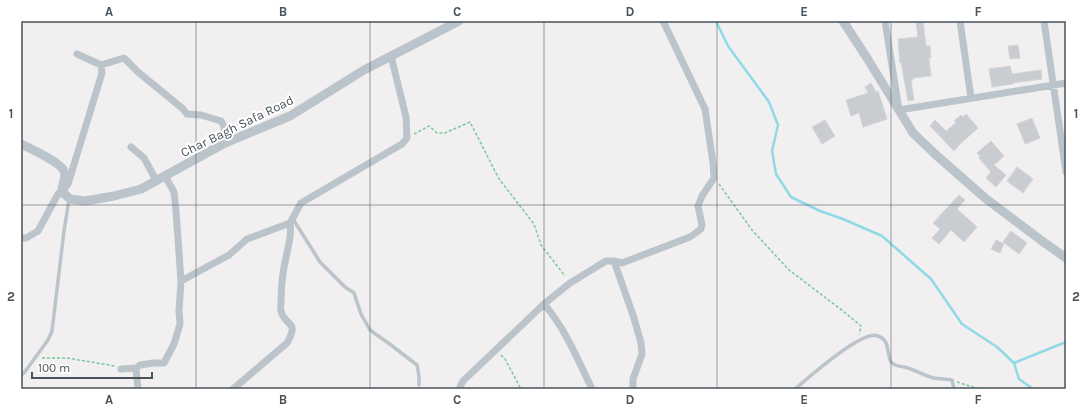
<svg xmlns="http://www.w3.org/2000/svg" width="1087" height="410" viewBox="0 0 1087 410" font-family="Karla,sans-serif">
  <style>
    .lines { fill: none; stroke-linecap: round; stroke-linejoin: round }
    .stream { stroke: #8fdae6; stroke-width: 2.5 }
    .building { fill: #c9ccd1; stroke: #d3d5da }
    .path { stroke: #7ac89c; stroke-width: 1.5; stroke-dasharray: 3 2; stroke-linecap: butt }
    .service { stroke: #bbc4cb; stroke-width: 3.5 }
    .minor { stroke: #bbc4cb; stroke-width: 7 }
    .tertiary { stroke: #bbc4cb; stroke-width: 9 }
    .grid { fill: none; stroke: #48535b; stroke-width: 1; stroke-opacity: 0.55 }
    .labels { text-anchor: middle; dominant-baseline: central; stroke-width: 4; stroke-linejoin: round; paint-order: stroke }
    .street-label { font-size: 13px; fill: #48535b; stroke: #fff }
    .neatline { fill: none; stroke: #48535b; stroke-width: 1.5 }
    .grid-label { font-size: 13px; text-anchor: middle; font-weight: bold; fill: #48535b }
  </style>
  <rect width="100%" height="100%" fill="#f1efef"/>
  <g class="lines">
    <path class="stream" d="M 716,21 L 728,46 L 769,102 L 778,125 L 772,151 L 776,174 L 791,197 L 820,211 L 843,219 L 882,236 L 931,279 L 962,324 L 997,347 L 1014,363 L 1019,379 L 1033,389
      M 1014,363 L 1066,342"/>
  </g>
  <path class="building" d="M 916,21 L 923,21 L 926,46 L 930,46 L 931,57 L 929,58 L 931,76 L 913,78 L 913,80 L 911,80 L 914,100 L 908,101 L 901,62 L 900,63 L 898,39 L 918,37 Z
    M 1018,45 L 1020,58 L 1010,59 L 1008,46 Z
    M 1010,66 L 1012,74 L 1041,70 L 1042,79 L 1013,83 L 1013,84 L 992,87 L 989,69 Z
    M 871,83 L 876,92 L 878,91 L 887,119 L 863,127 L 859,113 L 851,116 L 846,100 L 868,93 L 865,87 Z
    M 966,114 L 978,128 L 959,145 L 954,151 L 930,126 L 935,120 L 946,131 L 956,123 L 954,121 L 961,115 L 963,117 Z
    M 1032,118 L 1040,138 L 1025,144 L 1017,124 Z
    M 825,120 L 835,136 L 822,144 L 812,127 Z
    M 991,141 L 1004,156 L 994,165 L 1006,175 L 996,187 L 986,178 L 991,172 L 979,158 L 980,156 L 977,153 Z
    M 1017,167 L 1033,179 L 1023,193 L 1007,181 Z
    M 959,195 L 965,200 L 957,209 L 977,227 L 964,242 L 951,230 L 939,244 L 932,238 L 940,229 L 933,223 Z
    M 1011,231 L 1027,243 L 1019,254 L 1003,242 Z
    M 996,240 L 1004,244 L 1000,253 L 991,249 Z"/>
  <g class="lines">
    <path class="path" d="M 414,134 L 429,126 L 437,133 L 445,133 L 470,122 L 499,179 L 534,224 L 541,245 L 565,276
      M 719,184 L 752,230 L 789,270 L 843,311 L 861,326 L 860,331 L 859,334
      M 501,355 L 505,359 L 521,389
      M 42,358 L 67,358 L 115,366
      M 957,382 L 979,389"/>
    <path class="service" d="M 293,219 L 320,262 L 345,287 L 354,293 L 361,314 L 370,330 L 391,345 L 417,365 L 419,376 L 419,385
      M 21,375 L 24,373 L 48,340 L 52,331 L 64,231 L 69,200
      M 795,389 C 808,378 863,329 878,336 C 891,341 886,353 891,362 C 895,367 903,366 908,368 C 917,371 925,376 934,378 C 940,379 946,379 952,380 L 954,389"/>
    <path class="minor" d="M 885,21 L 899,110 L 1066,83
      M 960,21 L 971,98
      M 1044,21 L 1066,172
      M 77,54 L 101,65 L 124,58 L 138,72 L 182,108 L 187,114 L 201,115 L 221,121 L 224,126 L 225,143
      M 131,147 L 144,158 L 156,180
      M 21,238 L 26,238 L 38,231 L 58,194 L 62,192 L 68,184 L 102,73 L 101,65
      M 614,261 L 634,318 L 641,343 L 642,354 L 633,379 L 633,389
      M 181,281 L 229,255 L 247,239 L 290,223 L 301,203 L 402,144 L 407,138 L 406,117 L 391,56
      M 544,304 C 565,328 578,360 592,389
      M 136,368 L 138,389
      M 121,369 L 136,368 L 140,365 L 153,363 L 164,363 L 174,344 L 180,324 L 179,311 L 181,281 L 176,211 L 174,192 L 165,176
      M 233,389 L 287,343 C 300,320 285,327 281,311 C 280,308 281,304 281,302 C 281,285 283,269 287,253 C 289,242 292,233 290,223
      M 459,389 L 463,381 L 544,304 L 570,283 L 606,261 L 614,261 L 622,263 L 690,237 L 701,229 L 702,225 L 698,206 L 702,196 L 714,178 L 713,163 L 705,109 L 663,21"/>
    <path class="tertiary" d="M 843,21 L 867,58 L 913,133 L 935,154 L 985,198 L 1042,241 L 1066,258
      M 21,144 C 31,149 60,162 64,171 C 67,179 61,185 62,192 L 70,199 L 85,201 L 114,196 L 141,189 L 225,143 L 290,116 L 364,70 L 459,21"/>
  </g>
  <path class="grid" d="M 196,21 L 196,389M 370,21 L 370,389M 544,21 L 544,389M 717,21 L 717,389M 891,21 L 891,389M 21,205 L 1066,205"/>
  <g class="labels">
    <g class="street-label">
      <text transform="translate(237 126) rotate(-26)">Char Bagh Safa Road</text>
    </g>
  </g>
  <rect width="1087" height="410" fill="none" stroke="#ffffff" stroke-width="44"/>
  <path d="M32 372v6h120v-6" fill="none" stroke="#48535b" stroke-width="2"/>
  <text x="38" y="372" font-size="12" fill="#48535b" stroke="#ffffff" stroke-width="3" paint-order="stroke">100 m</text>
  <rect x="22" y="22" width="1043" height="366" class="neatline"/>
  <g class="grid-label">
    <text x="109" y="16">A</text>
    <text x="283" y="16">B</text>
    <text x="457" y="16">C</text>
    <text x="630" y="16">D</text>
    <text x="804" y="16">E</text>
    <text x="978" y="16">F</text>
    <text x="11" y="118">1</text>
    <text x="1076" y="118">1</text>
    <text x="11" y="301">2</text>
    <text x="1076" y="301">2</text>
    <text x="109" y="404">A</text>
    <text x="283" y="404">B</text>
    <text x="457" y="404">C</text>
    <text x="630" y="404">D</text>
    <text x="804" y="404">E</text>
    <text x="978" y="404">F</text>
  </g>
</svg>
